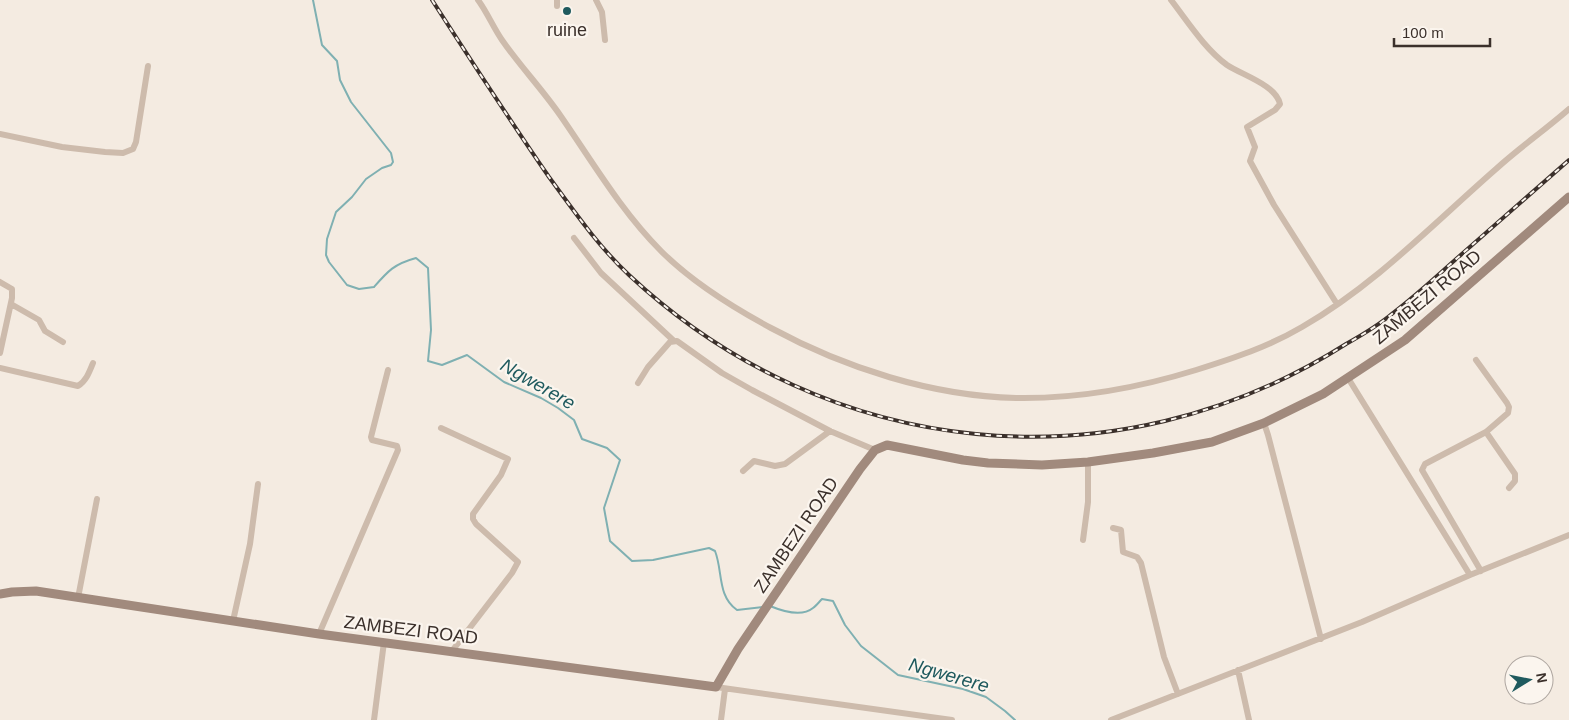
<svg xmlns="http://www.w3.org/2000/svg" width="1569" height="720" viewBox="0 0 1569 720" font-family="Arial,sans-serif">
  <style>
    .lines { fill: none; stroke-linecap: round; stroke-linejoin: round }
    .stream { stroke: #7fb0b2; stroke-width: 2 }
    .street { stroke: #cdbbac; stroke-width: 6 }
    .secondary { stroke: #a18a7d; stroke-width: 9 }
    .rail-casing { stroke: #3b302b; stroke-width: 4 }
    .rail { stroke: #fbf5ee; stroke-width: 2; stroke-dasharray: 5.5; stroke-linecap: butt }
    .poi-dot { fill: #1f5a5e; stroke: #fbf5ee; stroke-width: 2 }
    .labels { text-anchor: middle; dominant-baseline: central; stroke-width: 4.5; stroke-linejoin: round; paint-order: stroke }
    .poi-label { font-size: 18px; fill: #3b302b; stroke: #fbf5ee }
    .street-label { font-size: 18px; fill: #3b302b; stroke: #fbf5ee }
    .water-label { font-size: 19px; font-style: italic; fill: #1f5a5e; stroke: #fbf5ee }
  </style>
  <rect width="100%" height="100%" fill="#f4ebe1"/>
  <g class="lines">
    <path class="stream" d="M 313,0 L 322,45 L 337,61 L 340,80 L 351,102 L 391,153 L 393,162 L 391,165 L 382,168 L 366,179 L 352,197 L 336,212 L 327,239 L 326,255 L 329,262 L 347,285 L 359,289 L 374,287 C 388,271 394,264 416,258 L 428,268 L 431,330 L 428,361 L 442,365 L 467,355 L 504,382 L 541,398 L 558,408 L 574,420 L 582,439 L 607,448 L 620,460 L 604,508 L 610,541 L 632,561 L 653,560 L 709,548 L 715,551 C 723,571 717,596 737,610 L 763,607
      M 770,606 C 782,611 802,617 813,608 C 816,606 819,602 822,599 L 833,601 L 845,625 L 861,646 L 898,675 L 963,689 L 986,697 L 1005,711 L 1015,720"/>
    <path class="street" d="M 478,0 C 487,12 493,27 502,40 C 520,66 542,89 560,115 C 592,161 621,211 661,251 C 692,282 732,307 771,328 C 845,368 932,396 1016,398 C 1077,399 1138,388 1196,370 C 1234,358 1268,347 1302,327 C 1375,285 1433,224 1496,169 C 1519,148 1545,130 1569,109
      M 557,0 L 557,6
      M 596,0 L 602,12 L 605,40
      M 1171,0 C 1188,22 1205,49 1227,65 C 1242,75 1276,85 1280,104 L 1275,110 L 1247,127 L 1255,147 L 1250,161 L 1274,205 L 1337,304
      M 0,134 L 62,147 L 105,152 L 123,153 L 133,149 L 136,142 L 148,66
      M 574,238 L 601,273 L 674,341
      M 0,282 L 12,289 L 12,298 L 0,353
      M 11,304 L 39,320 L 45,331 L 63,342
      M 1476,360 L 1507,403 L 1509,407 L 1508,413 L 1486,432 L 1425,464 L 1422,470 L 1481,571
      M 0,368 L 78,386 C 86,381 89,373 93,363
      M 1348,378 L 1470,575
      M 638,383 L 648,367 L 670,342 L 677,341 L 722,373 L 752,390 L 830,431 L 875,450
      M 1264,423 L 1268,435 L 1321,639
      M 441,428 L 508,459 L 501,475 L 473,514 L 473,519 L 476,524 L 518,562 L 512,573 L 452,651
      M 1486,432 L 1515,474 L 1515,481 L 1509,488
      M 743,471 L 754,461 L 775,466 L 785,464 L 830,431
      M 1113,528 L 1121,530 L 1123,552 L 1137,557 L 1141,563 L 1164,657 L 1178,694
      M 1083,540 L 1088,502 L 1088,462
      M 78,598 L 97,499
      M 233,621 L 250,544 L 258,484
      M 319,634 L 398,450 L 397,446 L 372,440 L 371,437 L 388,370
      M 1238,670 L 1249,720
      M 716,687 L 952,720
      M 374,720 L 384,642
      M 721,720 L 725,689
      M 1111,720 L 1362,622 L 1470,575 L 1569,535"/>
    <path class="secondary" d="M 0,594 L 12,592 L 36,591 L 319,634 L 716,687 L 738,649 L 860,469 L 875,450 L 887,445 L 963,460 L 988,463 L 1042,465 L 1088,462 L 1153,453 L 1212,442 L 1264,423 L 1323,394 L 1405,340 L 1569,197"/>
    <g class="rail-casing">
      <path id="rail" d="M 432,0 C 470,59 509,119 549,177 C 574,211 598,246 629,275 C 828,461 1116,490 1346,344 C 1362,335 1379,325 1393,313 C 1417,295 1440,273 1463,253 C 1498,222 1534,191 1569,160"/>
    </g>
    <use href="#rail" class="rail"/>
  </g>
  <circle class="poi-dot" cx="567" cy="11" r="5"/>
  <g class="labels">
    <g class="poi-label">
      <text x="567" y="30">ruine</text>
    </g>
    <g class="street-label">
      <text transform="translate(1427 297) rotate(-40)">ZAMBEZI ROAD</text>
      <text transform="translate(796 535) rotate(-56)">ZAMBEZI ROAD</text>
      <text transform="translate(411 630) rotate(7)">ZAMBEZI ROAD</text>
    </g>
    <g class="water-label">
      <text transform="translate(538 384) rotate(30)">Ngwerere</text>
      <text transform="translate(949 675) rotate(16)">Ngwerere</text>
    </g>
  </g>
  <g transform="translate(1529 680) rotate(80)"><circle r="24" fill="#fbf5ee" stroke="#aea6a0"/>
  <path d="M0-4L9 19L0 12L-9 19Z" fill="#1f5a5e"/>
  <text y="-8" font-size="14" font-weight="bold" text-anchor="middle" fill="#3b302b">N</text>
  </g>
  <path d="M1394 38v8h96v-8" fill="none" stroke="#3b302b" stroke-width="2.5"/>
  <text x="1402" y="38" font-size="15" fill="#3b302b" stroke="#fbf5ee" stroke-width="4" paint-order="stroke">100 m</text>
</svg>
